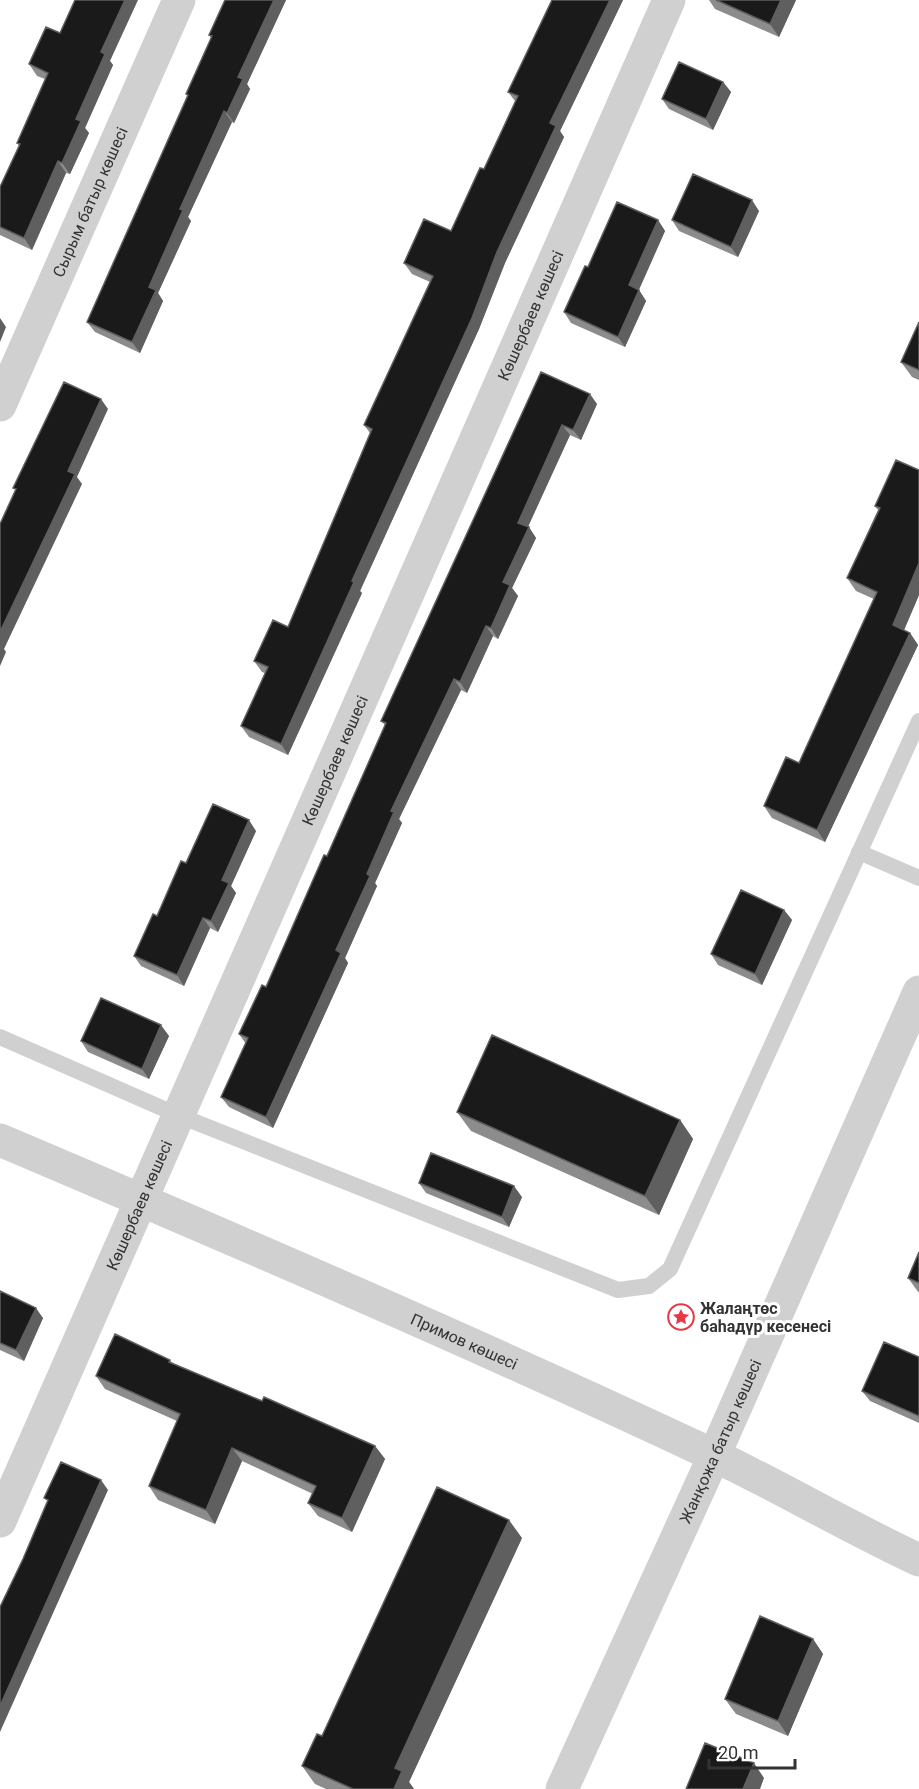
<svg xmlns="http://www.w3.org/2000/svg" width="919" height="1789" viewBox="0 0 919 1789" font-family="Roboto,sans-serif">
  <style>
    .lines { fill: none; stroke-linecap: round; stroke-linejoin: round }
    .service { stroke: #d0d0d0; stroke-width: 16 }
    .minor { stroke: #d0d0d0; stroke-width: 33 }
    .wall { fill: #8c8c8c }
    .shaded-wall { fill: #5f5f5f }
    .building { fill: #1a1a1a; stroke: #5f5f5f; stroke-width: 1.5 }
    .labels { text-anchor: middle; dominant-baseline: central; stroke-width: 6; stroke-linejoin: round; paint-order: stroke }
    .street-label { font-size: 16px; fill: #333; stroke: #fff }
    .poi-label { font-size: 16px; font-weight: bold; fill: #333; stroke: #fff; text-anchor: start }
  </style>
  <rect width="100%" height="100%" fill="#fff"/>
  <g class="lines">
    <path class="service" d="M 859,852 L 919,878
      M 0,1037 L 180,1116 L 618,1290 L 649,1286 L 670,1269 L 919,721"/>
    <g class="minor">
      <path id="s1" d="M 0,405 L 179,0"/>
      <path id="s2" d="M 0,1140 C 238,1241 477,1344 711,1454 C 781,1487 848,1527 919,1560"/>
      <path id="s3" d="M 0,1521 L 669,0"/>
      <path id="s4" d="M 562,1789 L 714,1456 L 919,992"/>
    </g>
  </g>
  <path class="wall" d="M 225,0 L 286,0 L 247,84 L 250,89 L 234,123 L 232,122 L 188,217 L 191,221 L 158,293 L 163,301 L 140,353 L 95,332 L 87,322 L 188,97 L 186,94 L 211,38 L 209,35 Z
    M 552,0 L 623,0 L 560,131 L 564,137 L 505,263 L 479,329 L 360,591 L 362,593 L 288,755 L 249,737 L 241,726 L 265,673 L 262,672 L 254,661 L 288,627 L 370,433 L 364,425 L 430,282 L 412,274 L 404,263 L 451,231 L 484,169 L 515,101 L 508,92 Z
    M 709,0 L 796,0 L 779,37 L 715,9 Z
    M 60,33 L 110,61 L 113,65 L 85,128 L 89,133 L 70,174 L 66,173 L 32,250 L 0,235 L 0,187 L 19,146 L 17,143 L 45,79 L 37,76 L 29,64 Z
    M 723,82 L 731,92 L 713,130 L 669,109 L 662,99 Z
    M 759,211 L 738,257 L 679,231 L 672,220 Z
    M 658,220 L 665,231 L 639,290 L 646,301 L 625,347 L 571,323 L 564,312 L 588,267 Z
    M 919,322 L 919,380 L 912,377 L 901,362 Z
    M 541,372 L 597,404 L 581,440 L 570,435 L 528,527 L 536,538 L 512,588 L 518,596 L 498,639 L 493,636 L 467,693 L 461,690 L 399,819 L 402,823 L 375,883 L 377,886 L 345,958 L 348,963 L 273,1128 L 229,1107 L 221,1097 L 246,1044 L 239,1034 L 266,987 L 327,856 L 385,725 L 381,721 Z
    M 919,470 L 919,595 L 904,630 L 910,633 L 918,645 L 825,842 L 772,818 L 764,806 L 799,763 L 874,599 L 856,591 L 847,578 L 878,510 L 875,506 Z
    M 256,831 L 231,886 L 236,893 L 218,932 L 210,928 L 184,986 L 141,966 L 134,956 L 186,863 Z
    M 784,910 L 792,920 L 762,985 L 718,965 L 711,954 Z
    M 169,1036 L 149,1079 L 88,1052 L 81,1041 Z
    M 457,1112 L 680,1120 L 693,1139 L 659,1215 L 471,1131 Z
    M 419,1183 L 522,1197 L 509,1227 L 426,1193 Z
    M 919,1252 L 919,1293 L 908,1278 Z
    M 0,1291 L 43,1318 L 24,1361 L 0,1350 Z
    M 919,1357 L 919,1423 L 870,1401 L 862,1391 Z
    M 170,1360 L 173,1364 L 262,1401 L 375,1446 L 385,1459 L 352,1532 L 318,1516 L 308,1503 L 313,1494 L 242,1461 L 215,1524 L 158,1500 L 149,1486 L 177,1421 L 105,1389 L 96,1376 Z
    M 522,1538 L 409,1782 L 414,1789 L 326,1789 L 315,1784 L 302,1766 L 322,1736 Z
    M 813,1639 L 823,1654 L 788,1736 L 736,1714 L 725,1699 Z"/>
  <path class="shaded-wall" d="M 125,0 L 138,0 L 110,61 L 113,65 L 85,128 L 89,133 L 70,174 L 62,163 L 76,119 L 101,52 Z
    M 274,0 L 286,0 L 247,84 L 250,89 L 234,123 L 227,113 L 238,77 Z
    M 610,0 L 623,0 L 560,131 L 564,137 L 505,263 L 479,329 L 360,591 L 362,593 L 288,755 L 281,744 L 497,252 L 550,123 Z
    M 781,0 L 796,0 L 779,37 L 770,24 Z
    M 723,82 L 731,92 L 713,130 L 706,119 Z
    M 224,111 L 232,122 L 188,217 L 191,221 L 158,293 L 163,301 L 140,353 L 132,342 L 149,287 L 180,209 Z
    M 58,161 L 66,173 L 32,250 L 24,238 Z
    M 752,200 L 759,211 L 738,257 L 731,247 Z
    M 658,220 L 665,231 L 636,296 L 629,285 Z
    M 639,290 L 646,301 L 625,347 L 618,337 Z
    M 0,318 L 6,327 L 0,342 Z
    M 590,394 L 597,404 L 581,440 L 573,430 Z
    M 101,399 L 108,409 L 77,477 L 82,484 L 4,649 L 6,652 L 0,666 L 0,632 L 68,471 Z
    M 562,425 L 570,435 L 525,533 L 518,523 Z
    M 529,527 L 536,538 L 512,588 L 518,596 L 498,639 L 491,628 L 503,582 Z
    M 919,563 L 919,595 L 901,637 L 893,625 Z
    M 486,626 L 493,636 L 467,693 L 460,682 Z
    M 910,633 L 918,645 L 825,842 L 817,830 Z
    M 454,679 L 461,690 L 399,819 L 402,823 L 375,883 L 377,886 L 345,958 L 348,963 L 273,1128 L 266,1117 L 336,950 L 391,811 Z
    M 249,820 L 256,831 L 231,886 L 236,893 L 218,932 L 211,921 L 222,880 Z
    M 784,910 L 792,920 L 762,985 L 755,974 Z
    M 203,918 L 210,928 L 184,986 L 177,975 Z
    M 161,1025 L 169,1036 L 149,1079 L 142,1069 Z
    M 680,1120 L 693,1139 L 659,1215 L 645,1196 Z
    M 514,1186 L 522,1197 L 509,1227 L 502,1217 Z
    M 36,1308 L 43,1318 L 24,1361 L 16,1350 Z
    M 375,1446 L 385,1459 L 352,1532 L 342,1518 Z
    M 232,1448 L 242,1461 L 215,1524 L 206,1510 Z
    M 101,1480 L 108,1490 L 0,1732 L 0,1706 Z
    M 509,1520 L 522,1538 L 409,1782 L 414,1789 L 394,1789 L 395,1768 Z
    M 813,1639 L 823,1654 L 788,1736 L 778,1721 Z
    M 754,1763 L 764,1778 L 760,1789 L 743,1789 Z"/>
  <path class="building" d="M 75,0 L 125,0 L 101,52 L 105,54 L 76,119 L 81,121 L 62,163 L 58,161 L 24,238 L 0,227 L 0,187 L 20,144 L 17,143 L 48,73 L 29,64 L 46,27 L 60,33 Z
    M 225,0 L 274,0 L 238,77 L 243,79 L 227,113 L 224,111 L 180,209 L 183,210 L 149,287 L 156,290 L 132,342 L 87,322 L 188,95 L 186,94 L 212,36 L 209,35 Z
    M 552,0 L 610,0 L 550,123 L 556,126 L 497,252 L 472,318 L 352,581 L 354,582 L 281,744 L 241,726 L 268,667 L 254,661 L 273,620 L 288,627 L 372,429 L 364,425 L 433,276 L 404,263 L 424,219 L 451,231 L 480,168 L 484,169 L 518,96 L 508,92 Z
    M 716,0 L 781,0 L 770,24 Z
    M 679,62 L 723,82 L 706,119 L 662,99 Z
    M 693,174 L 752,200 L 731,247 L 672,220 Z
    M 617,202 L 658,220 L 629,285 L 639,290 L 618,337 L 564,312 L 585,266 L 588,267 Z
    M 919,322 L 919,370 L 901,362 Z
    M 541,372 L 590,394 L 573,430 L 562,425 L 518,523 L 529,527 L 503,582 L 510,585 L 491,628 L 486,626 L 460,682 L 454,679 L 391,811 L 394,812 L 367,874 L 370,876 L 336,950 L 341,953 L 266,1117 L 221,1097 L 248,1038 L 239,1034 L 262,985 L 266,987 L 324,855 L 327,856 L 386,723 L 381,721 Z
    M 64,382 L 101,399 L 68,471 L 75,474 L 0,632 L 0,524 L 16,489 L 13,488 Z
    M 896,460 L 919,470 L 919,563 L 893,625 L 910,633 L 817,830 L 764,806 L 786,757 L 799,763 L 877,592 L 847,578 L 880,508 L 875,506 Z
    M 213,804 L 249,820 L 222,880 L 229,883 L 211,921 L 203,918 L 177,975 L 134,956 L 153,914 L 157,916 L 181,861 L 186,863 Z
    M 741,890 L 784,910 L 755,974 L 711,954 Z
    M 101,998 L 161,1025 L 142,1069 L 81,1041 Z
    M 492,1035 L 680,1120 L 645,1196 L 457,1112 Z
    M 431,1153 L 514,1186 L 502,1217 L 419,1183 Z
    M 919,1252 L 919,1283 L 908,1278 Z
    M 0,1291 L 36,1308 L 16,1350 L 0,1343 Z
    M 115,1334 L 170,1360 L 169,1362 L 262,1401 L 264,1397 L 375,1446 L 342,1518 L 308,1503 L 316,1486 L 232,1448 L 206,1510 L 149,1486 L 180,1414 L 96,1376 Z
    M 884,1342 L 919,1357 L 919,1416 L 862,1391 Z
    M 61,1462 L 101,1480 L 0,1706 L 0,1607 L 23,1559 L 48,1500 L 44,1498 Z
    M 437,1487 L 509,1520 L 395,1768 L 402,1771 L 394,1789 L 353,1789 L 302,1766 L 317,1734 L 322,1736 Z
    M 760,1616 L 813,1639 L 778,1721 L 725,1699 Z
    M 705,1743 L 754,1763 L 743,1789 L 686,1789 Z"/>
  <defs>
    <g id="sight-ring" transform="scale(1.35)"><circle r="9.5" fill="#fff" stroke="#e63946" stroke-width="1.5"/><path d="M0-6L1.8-2.2L6-1.7L2.9 1.2L3.7 5.4L0 3.3L-3.7 5.4L-2.9 1.2L-6-1.7L-1.8-2.2Z" fill="#e63946"/></g>
  </defs>
  <g fill-rule="evenodd">
    <use href="#sight-ring" x="681" y="1317"/>
  </g>
  <g class="labels">
    <g class="street-label">
      <text stroke="none"><textPath href="#s1" startOffset="222">Сырым батыр көшесі</textPath></text>
      <text stroke="none"><textPath href="#s3" startOffset="1317">Көшербаев көшесі</textPath></text>
      <text stroke="none"><textPath href="#s3" startOffset="831">Көшербаев көшесі</textPath></text>
      <text stroke="none"><textPath href="#s3" startOffset="345">Көшербаев көшесі</textPath></text>
      <text stroke="none"><textPath href="#s2" startOffset="506">Примов көшесі</textPath></text>
      <text stroke="none"><textPath href="#s4" startOffset="382">Жанқожа батыр көшесі</textPath></text>
    </g>
    <g class="poi-label">
      <text x="700" y="1308">Жалаңтөс<tspan x="700" dy="18">баһадүр кесенесі</tspan></text>
    </g>
  </g>
  <path d="M709 1759v9h86v-9" fill="none" stroke="#333333" stroke-width="3"/>
  <text x="718" y="1759" font-size="18" fill="#333333" stroke="#ffffff" stroke-width="4.5" paint-order="stroke">20 m</text>
</svg>
